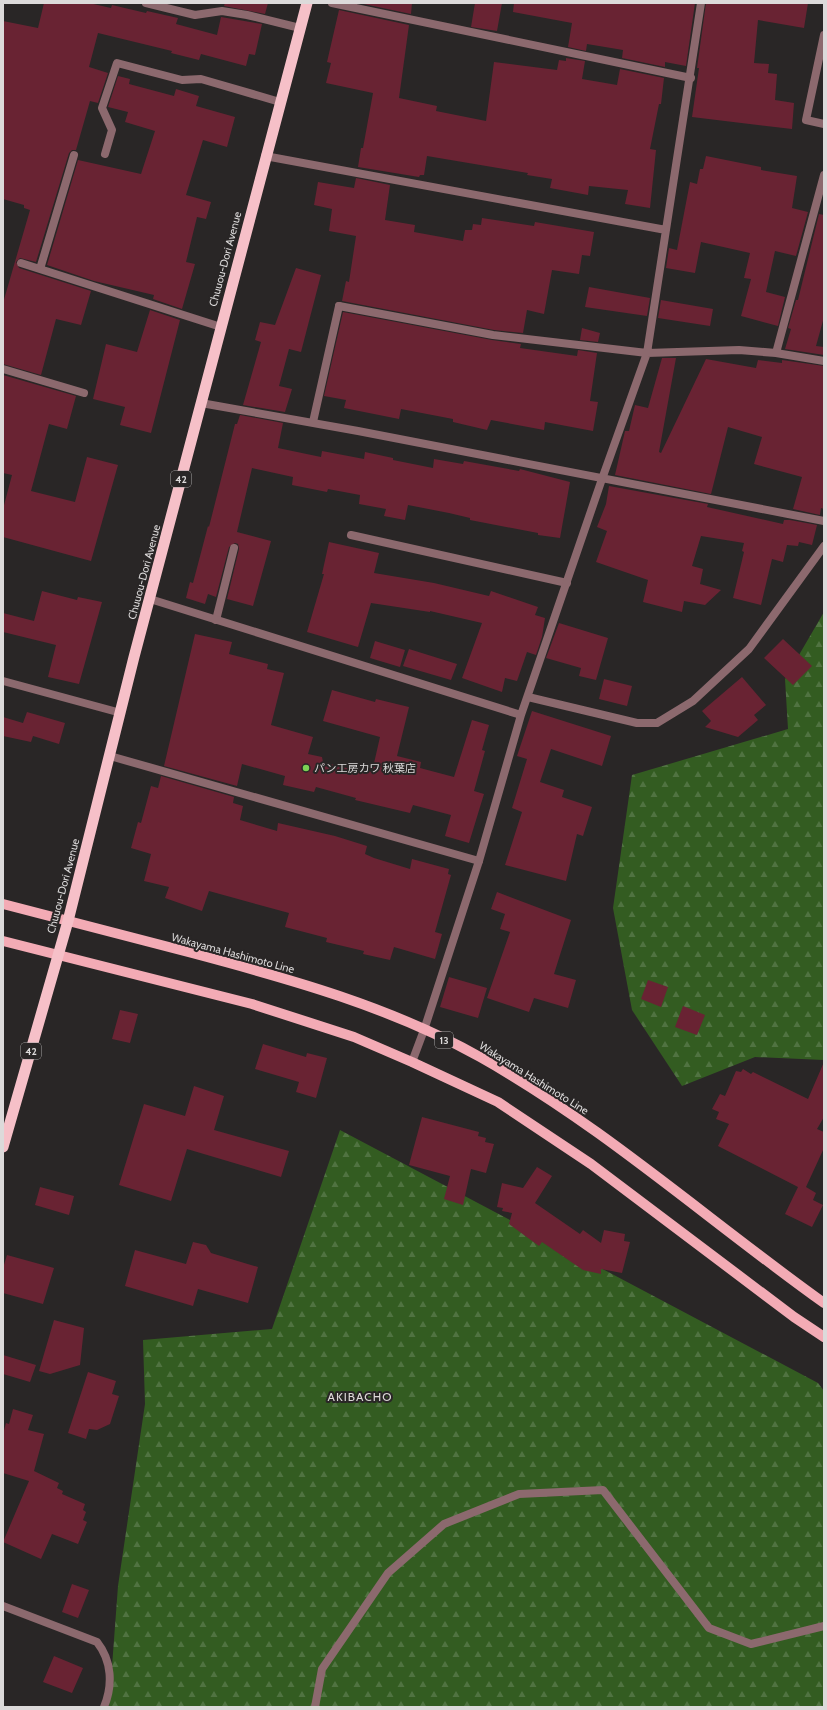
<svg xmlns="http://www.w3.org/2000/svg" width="827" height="1710" viewBox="0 0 827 1710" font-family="Cabin,'Noto Sans JP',sans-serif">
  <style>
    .forest { fill: url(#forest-firs) }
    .building { fill: #692333 }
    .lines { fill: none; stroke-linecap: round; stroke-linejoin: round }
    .service { stroke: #8c696e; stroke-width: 8 }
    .minor { stroke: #8c696e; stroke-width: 8 }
    .primary { stroke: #f3abb5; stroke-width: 10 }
    .trunk { stroke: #f6c0c8; stroke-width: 11 }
    .poi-dot { fill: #7cd155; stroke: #292626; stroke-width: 1.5 }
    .labels { text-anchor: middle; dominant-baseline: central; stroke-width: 4; stroke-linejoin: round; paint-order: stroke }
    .shield { fill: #292626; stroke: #a6a4a4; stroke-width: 1 }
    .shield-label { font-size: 10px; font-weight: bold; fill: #dcdada }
    .street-label { font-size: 11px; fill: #dcdada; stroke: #292626 }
    .poi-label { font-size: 11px; fill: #dcdada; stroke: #292626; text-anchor: start }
    .neighbourhood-label { font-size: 12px; letter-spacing: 1px; fill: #ddd8d8; stroke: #292626 }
  </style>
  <defs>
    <pattern id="forest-firs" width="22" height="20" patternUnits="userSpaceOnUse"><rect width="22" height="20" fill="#335c21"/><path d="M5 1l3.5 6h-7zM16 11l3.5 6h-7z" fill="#507341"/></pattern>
  </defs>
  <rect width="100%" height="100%" fill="#292626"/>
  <path class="forest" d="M 824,612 L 824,1060 L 755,1057 L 682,1086 L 632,1010 L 613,908 L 632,775 L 788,729 L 785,679 Z
    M 340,1130 L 818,1383 L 824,1391 L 824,1707 L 109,1707 L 118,1586 L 145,1404 L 143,1340 L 272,1329 Z"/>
  <path class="building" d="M 44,3 L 89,3 L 111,8 L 112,5 L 146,13 L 147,11 L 178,18 L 176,24 L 217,35 L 221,17 L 262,24 L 255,55 L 249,54 L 246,66 L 201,54 L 199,60 L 171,53 L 172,51 L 98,33 L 89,67 L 108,73 L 98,103 L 90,101 L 76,150 L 72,150 L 69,153 L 36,262 L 20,258 L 16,262 L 19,268 L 91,291 L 81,325 L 56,319 L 41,375 L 3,364 L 3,303 L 30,210 L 24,208 L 24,205 L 3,199 L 3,21 L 38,28 Z
    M 225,3 L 268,3 L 265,14 L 224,6 Z
    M 359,3 L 412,3 L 411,14 Z
    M 475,3 L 502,3 L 497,31 L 471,27 Z
    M 514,3 L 695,3 L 686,66 L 665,62 L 665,67 L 622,58 L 623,50 L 587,44 L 586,51 L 568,47 L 572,23 L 513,12 Z
    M 706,3 L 808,3 L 804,28 L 758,20 L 754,63 L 769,64 L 768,73 L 777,74 L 775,100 L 794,103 L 792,129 L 692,117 L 699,68 L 697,68 Z
    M 339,10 L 409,25 L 399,98 L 437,106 L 436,111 L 486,121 L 494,62 L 557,70 L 559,60 L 566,61 L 566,58 L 585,61 L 582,79 L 617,85 L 620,69 L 664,78 L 661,104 L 659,104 L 650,149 L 656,150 L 650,208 L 625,204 L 628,190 L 589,186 L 588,195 L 550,188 L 552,179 L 527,175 L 528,173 L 427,156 L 424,175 L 420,175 L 419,177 L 358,167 L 361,148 L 363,148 L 373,93 L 326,83 L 331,63 L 327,62 Z
    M 118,76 L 130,79 L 129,84 L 174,96 L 176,89 L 199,96 L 196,106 L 235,117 L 227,147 L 203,140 L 186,195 L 211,202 L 206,219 L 197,217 L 186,262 L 195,264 L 182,309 L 153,299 L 154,295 L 94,281 L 47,265 L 78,160 L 141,174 L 155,131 L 125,122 L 128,112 L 108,107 Z
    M 706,156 L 761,167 L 761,170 L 797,176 L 792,208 L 808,212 L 796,256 L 775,251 L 766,292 L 785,297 L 778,326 L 741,316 L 751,279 L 744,278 L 750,253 L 701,242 L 695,273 L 666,268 L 669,248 L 677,250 L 690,182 L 697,184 L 700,169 L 703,169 Z
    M 356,178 L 390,185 L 385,220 L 415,225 L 414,232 L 463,241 L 465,230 L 472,230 L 473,224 L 481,225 L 482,218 L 534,226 L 535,222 L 594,232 L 590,256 L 582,255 L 579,274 L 552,270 L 544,314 L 527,310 L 523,333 L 494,330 L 342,301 L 346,281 L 349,282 L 356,236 L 329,231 L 332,209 L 314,205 L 318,182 L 354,188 Z
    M 819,214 L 824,215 L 824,317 L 816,346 L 824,347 L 824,355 L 785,349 L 791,329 L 788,328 L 796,300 L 798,300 Z
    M 296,268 L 321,275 L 301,352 L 289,349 L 279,386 L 292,389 L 285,412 L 243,405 L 261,342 L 255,340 L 260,322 L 275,325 Z
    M 589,287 L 650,298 L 647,316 L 585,307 Z
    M 661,300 L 713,309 L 710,326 L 658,318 Z
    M 150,310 L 180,320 L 151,433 L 120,425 L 125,407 L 93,399 L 106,344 L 137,352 Z
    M 343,312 L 492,340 L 521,344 L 520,348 L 577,356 L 578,350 L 597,353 L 590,401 L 598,402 L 593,431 L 545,422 L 544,430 L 491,420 L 487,430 L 453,422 L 453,419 L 401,409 L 399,419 L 344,408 L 346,400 L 324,396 Z
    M 582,328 L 600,333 L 598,342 L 580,340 Z
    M 662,358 L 676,358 L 659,452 L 661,453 L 706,359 L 756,368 L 758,360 L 782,363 L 782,360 L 824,366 L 824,509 L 821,508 L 820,515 L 793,509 L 802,477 L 754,464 L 762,437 L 728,427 L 711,494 L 615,475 L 625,431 L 629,431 L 635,405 L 648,408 Z
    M 3,375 L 76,396 L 67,429 L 49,424 L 31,491 L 75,502 L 87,457 L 118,465 L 91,561 L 3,537 L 3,509 L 12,475 L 3,473 Z
    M 240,415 L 283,423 L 278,448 L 321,457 L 322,451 L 364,459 L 365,452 L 393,458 L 393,460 L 433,468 L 434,459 L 463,464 L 464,461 L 519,471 L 520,469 L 570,482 L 560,538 L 538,535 L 538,533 L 470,520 L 470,518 L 449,513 L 408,505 L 405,520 L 384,516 L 386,509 L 359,504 L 360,495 L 328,489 L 327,492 L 292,485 L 293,477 L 252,468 L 237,532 L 271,541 L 253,606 L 227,599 L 239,549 L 238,544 L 235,543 L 229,547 L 216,597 L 208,594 L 205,604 L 186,598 L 190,582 L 193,583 L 208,526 L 209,527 L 235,424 L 237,424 Z
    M 609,486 L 708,504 L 707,507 L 783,524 L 784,520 L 790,520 L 817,525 L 812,545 L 799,542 L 798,546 L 787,545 L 783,562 L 772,559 L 761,605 L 733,598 L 744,552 L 742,551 L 744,543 L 701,536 L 692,566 L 703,569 L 700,584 L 721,590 L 705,605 L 684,601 L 682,612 L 643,602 L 648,580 L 596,562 L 607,531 L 597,527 L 606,504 Z
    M 329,542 L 379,553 L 374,573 L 434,583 L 489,596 L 491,591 L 538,607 L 535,615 L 545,618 L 542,637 L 536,655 L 527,652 L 517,681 L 505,678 L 502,692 L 462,678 L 482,623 L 430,611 L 430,612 L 371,603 L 358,647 L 307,632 L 324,574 L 322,574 Z
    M 42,591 L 77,600 L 78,597 L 102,602 L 79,684 L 48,677 L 56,645 L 3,632 L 3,613 L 34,621 Z
    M 559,623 L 608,638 L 596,680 L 579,676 L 581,668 L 546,658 Z
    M 195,634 L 232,642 L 229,654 L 268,664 L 267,669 L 284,673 L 271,725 L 313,737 L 308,754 L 322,757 L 323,762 L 362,772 L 362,769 L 372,772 L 380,737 L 323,721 L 332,690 L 375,702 L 376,699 L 409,707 L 397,756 L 421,762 L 420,768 L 454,777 L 472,720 L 489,725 L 482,750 L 485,751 L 474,791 L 484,794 L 469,843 L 445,836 L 451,815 L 413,805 L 410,813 L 355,800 L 356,798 L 316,787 L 314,792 L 283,785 L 285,776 L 242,764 L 237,786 L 164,766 Z
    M 783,639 L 812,666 L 793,685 L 764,658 Z
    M 375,641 L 405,650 L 400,667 L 370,658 Z
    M 409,649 L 457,664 L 451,680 L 403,666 Z
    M 742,677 L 766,705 L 754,715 L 758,720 L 738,737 L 705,727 L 711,721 L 702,711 Z
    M 604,679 L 632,686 L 627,706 L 599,699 Z
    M 532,711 L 611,736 L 602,766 L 551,749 L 540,782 L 564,790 L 562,797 L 592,807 L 583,836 L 577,834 L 566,881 L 505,865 L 522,812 L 512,808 L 527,759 L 517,756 Z
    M 27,712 L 65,723 L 59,744 L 33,736 L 31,742 L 3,736 L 3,717 L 23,723 Z
    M 161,776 L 234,797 L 233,803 L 243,806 L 240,820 L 277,831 L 278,823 L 335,836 L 367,846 L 365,854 L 374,858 L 410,869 L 412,859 L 449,869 L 448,874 L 451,875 L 435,932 L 442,934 L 435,959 L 394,947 L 390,960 L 363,954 L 364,951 L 326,942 L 327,938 L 285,927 L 289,913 L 209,891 L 202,911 L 165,898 L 169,887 L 144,881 L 151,854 L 131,848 L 138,822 L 141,823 L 151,786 L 158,788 Z
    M 497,892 L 571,920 L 554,974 L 576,980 L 568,1008 L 534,998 L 529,1012 L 487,998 L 510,932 L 500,929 L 505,914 L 491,909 Z
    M 449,977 L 487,988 L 478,1018 L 440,1007 Z
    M 648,980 L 668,987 L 661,1007 L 641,999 Z
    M 683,1006 L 705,1015 L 697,1035 L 675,1027 Z
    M 120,1010 L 138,1014 L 130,1043 L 112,1039 Z
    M 263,1044 L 306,1057 L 307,1053 L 327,1058 L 316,1098 L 296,1092 L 299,1082 L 255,1069 Z
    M 824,1062 L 824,1117 L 817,1129 L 824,1132 L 824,1148 L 806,1187 L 816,1193 L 813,1200 L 823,1205 L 812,1227 L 785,1214 L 798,1187 L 718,1146 L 729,1124 L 716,1119 L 719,1112 L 712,1109 L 720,1094 L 725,1096 L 736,1071 L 741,1072 L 743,1069 L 751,1074 L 753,1072 L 808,1099 Z
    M 194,1086 L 224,1096 L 214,1130 L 289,1151 L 281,1177 L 187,1149 L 171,1201 L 119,1185 L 144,1104 L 185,1116 Z
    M 422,1117 L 479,1132 L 478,1136 L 486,1138 L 485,1142 L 494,1144 L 486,1173 L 471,1169 L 463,1205 L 444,1199 L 450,1176 L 409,1165 Z
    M 537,1167 L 552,1176 L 535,1203 L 580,1234 L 583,1230 L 601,1243 L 604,1230 L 625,1234 L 624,1241 L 630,1242 L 622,1273 L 601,1269 L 601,1274 L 583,1270 L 542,1242 L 539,1246 L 509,1224 L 512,1213 L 502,1211 L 503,1208 L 497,1207 L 502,1183 L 523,1188 Z
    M 40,1187 L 74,1196 L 69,1215 L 35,1205 Z
    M 193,1242 L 206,1245 L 211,1253 L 258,1267 L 248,1303 L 198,1289 L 193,1306 L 125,1286 L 135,1250 L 186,1264 Z
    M 7,1255 L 54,1268 L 43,1304 L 3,1293 L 3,1268 Z
    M 54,1320 L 84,1328 L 80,1365 L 50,1374 L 39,1371 Z
    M 3,1355 L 36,1365 L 30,1382 L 3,1374 Z
    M 88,1372 L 116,1381 L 112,1394 L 119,1396 L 110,1424 L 97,1430 L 89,1429 L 86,1439 L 68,1433 Z
    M 13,1409 L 33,1415 L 28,1430 L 44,1434 L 34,1471 L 59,1483 L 57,1488 L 63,1491 L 62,1494 L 85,1504 L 83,1510 L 86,1512 L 83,1520 L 87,1522 L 78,1544 L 52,1534 L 41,1559 L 3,1542 L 29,1481 L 3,1473 L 3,1434 L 6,1423 L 9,1424 Z
    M 72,1584 L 89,1590 L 78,1618 L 62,1612 Z
    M 54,1656 L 83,1668 L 72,1693 L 43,1682 Z"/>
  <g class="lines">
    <path class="service" d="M 332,3 L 691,78
      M 824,35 L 806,120 L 824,124
      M 105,154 L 112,130 L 102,108 L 117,63 L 182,80 L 201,79 L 280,102
      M 21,263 L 221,327
      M 40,269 L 74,155
      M 3,369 L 84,393
      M 313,422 L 339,306
      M 351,535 L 567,583
      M 216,620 L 234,548
      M 110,756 L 479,861"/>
    <path class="minor" d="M 146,3 L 195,15 L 222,11 L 247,15 L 300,28
      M 265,156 L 666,230
      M 824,175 L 776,353 L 824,361
      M 339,306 L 493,335 L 647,353 L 739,350 L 776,353
      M 201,403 L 358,431 L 824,521
      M 150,599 L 521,715
      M 3,681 L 121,713
      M 528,697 L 637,723 L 657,723 L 693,701 L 749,649 L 824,546
      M 412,1062 L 424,1030 L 479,861 L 521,715 L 602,479 L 647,353 L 701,3
      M 3,1606 L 97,1642 C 112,1661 113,1685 104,1707
      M 315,1707 L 322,1669 L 388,1573 L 444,1524 L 519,1494 L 603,1490 L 709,1628 L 751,1644 L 824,1626"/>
    <path class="primary" d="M 3,904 C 66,920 129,937 192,953 C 290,979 391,1007 480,1057 C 603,1126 709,1221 824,1303
      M 3,941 L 252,1004 L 354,1037 L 412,1062 L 498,1102 L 591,1164 L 794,1317 L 824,1337"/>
    <path class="trunk" d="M 3,1147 L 68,921 L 134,657 L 307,3"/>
  </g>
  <circle class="poi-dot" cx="306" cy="768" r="4"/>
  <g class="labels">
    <g class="shield">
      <rect x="171" y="471" width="20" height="16" rx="3"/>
      <rect x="435" y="1032" width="18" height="16" rx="3"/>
      <rect x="21" y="1043" width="20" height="16" rx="3"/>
    </g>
    <g class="shield-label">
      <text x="181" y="479">42</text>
      <text x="444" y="1040">13</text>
      <text x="31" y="1051">42</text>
    </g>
    <g class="street-label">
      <text transform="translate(225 259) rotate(-75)">Chuuou-Dori Avenue</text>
      <text transform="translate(144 572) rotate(-75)">Chuuou-Dori Avenue</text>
      <text transform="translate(63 886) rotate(-75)">Chuuou-Dori Avenue</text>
      <text transform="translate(233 953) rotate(15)">Wakayama Hashimoto Line</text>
      <text transform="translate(534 1078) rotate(32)">Wakayama Hashimoto Line</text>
    </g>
    <g class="poi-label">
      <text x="314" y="768">パン工房カワ 秋葉店</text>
    </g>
    <g class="neighbourhood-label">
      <text x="360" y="1396">AKIBACHO</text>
    </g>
  </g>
  <rect width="827" height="1710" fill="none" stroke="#dcdada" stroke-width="8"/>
</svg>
